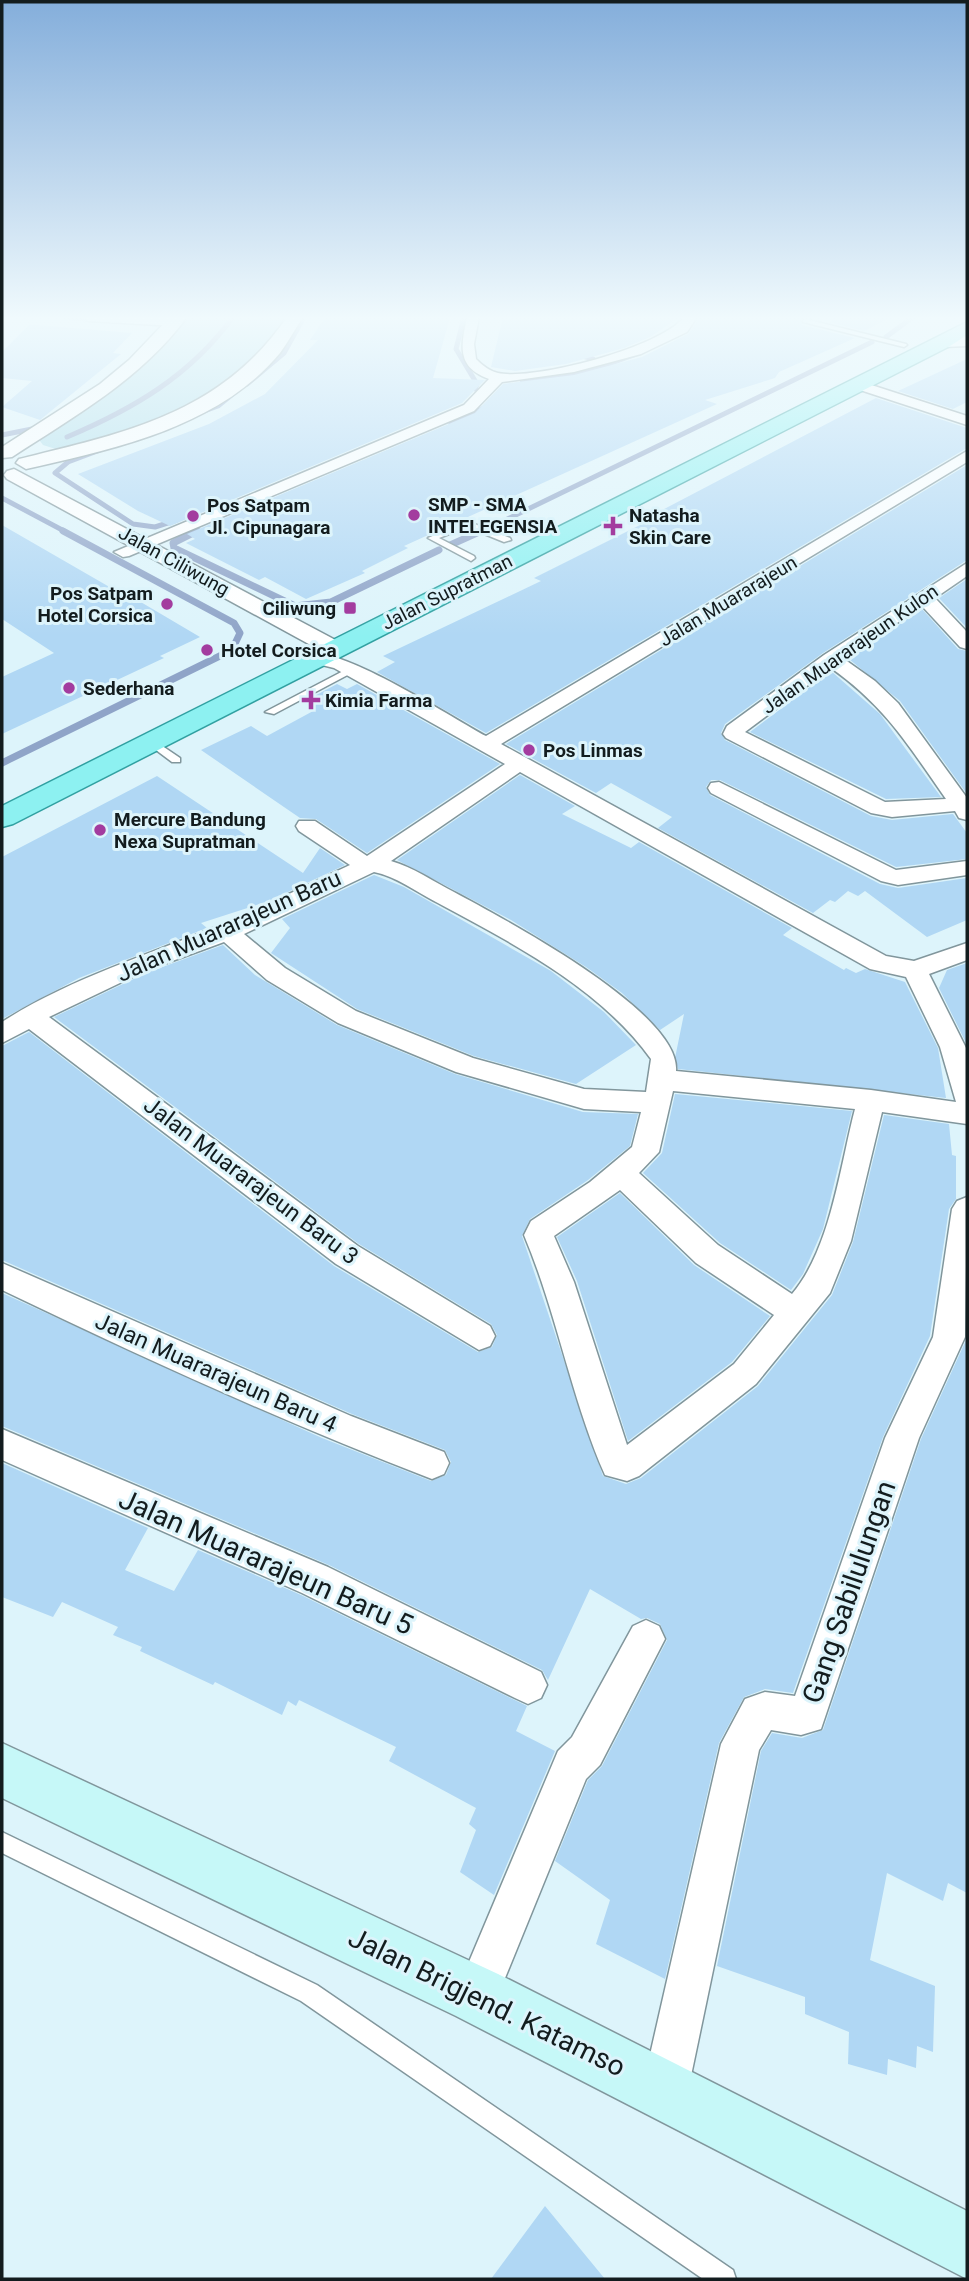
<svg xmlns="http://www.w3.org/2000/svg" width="969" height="2281" viewBox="0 0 969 2281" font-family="Roboto,sans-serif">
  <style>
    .green { fill: #adddea }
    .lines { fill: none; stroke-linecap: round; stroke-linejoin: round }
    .stream-far1 { stroke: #8fa4c8; stroke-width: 5 }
    .stream { stroke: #8fa4c8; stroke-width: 7 }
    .building { fill: #b0d7f4 }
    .service-casing { stroke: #81969c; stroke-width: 3 }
    .minor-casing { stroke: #81969c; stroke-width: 3 }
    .tertiary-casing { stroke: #81969c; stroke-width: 3 }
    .secondary-casing { stroke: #81969c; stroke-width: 3 }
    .primary-casing { stroke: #31a0a1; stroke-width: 3 }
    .service { fill: #fff; fill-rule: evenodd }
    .minor { fill: #fff; fill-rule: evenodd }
    .tertiary { fill: #fff; fill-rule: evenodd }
    .secondary { fill: #c6f8f8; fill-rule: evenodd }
    .primary { fill: #8df1f1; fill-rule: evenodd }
    .poi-dot { fill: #a33c9f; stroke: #ddf4fb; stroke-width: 2.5 }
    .labels { text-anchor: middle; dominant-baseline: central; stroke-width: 6; stroke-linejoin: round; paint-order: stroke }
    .far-poi-label { font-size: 19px; font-weight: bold; fill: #131c1e; stroke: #ddf4fb; text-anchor: start }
    .far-street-label { font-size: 19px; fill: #131c1e; stroke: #ddf4fb }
    .street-label { font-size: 23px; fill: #131c1e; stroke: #ddf4fb }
    .near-street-label { font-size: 28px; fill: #131c1e; stroke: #ddf4fb }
  </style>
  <rect width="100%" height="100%" fill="#ddf4fb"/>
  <path class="green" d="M 181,317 L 289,317 L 248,376 L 160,423 L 59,450 L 43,445 L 37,437 L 129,377 Z"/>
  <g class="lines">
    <path class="stream-far1" d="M 65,317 L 96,320
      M 464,317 L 456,349 L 477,384 L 475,389
      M 886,337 L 913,317
      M 576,354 L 593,359
      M 522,383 L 587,372 L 642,352
      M 247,384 L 284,353 L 304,317
      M 199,413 L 218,406 L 234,393
      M 451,424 L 488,406
      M 2,435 L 37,428
      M 67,437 C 133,409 190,376 233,317
      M 100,450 L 68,462 L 55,473 L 133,524 L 155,527 L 177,520
      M 2,498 L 66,532
      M 489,528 L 872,342
      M 193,532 L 198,530"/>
    <path class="stream" d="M 197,531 L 173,543 L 174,548 L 295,606 L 331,602 L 439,550
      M 448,546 L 477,533
      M 2,763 L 232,650 L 240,633 L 234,623 L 63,531"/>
  </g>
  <path class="building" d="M 325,317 L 450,318 L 433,378 L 485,380 L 462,403 L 170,526 L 138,511 L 78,474 L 209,424 L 265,394 L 318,340 L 310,340 Z
    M 503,317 L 680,317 L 650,337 L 624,348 L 566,364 L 515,371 L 491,367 Z
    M 700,317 L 803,317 L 802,325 L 855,338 L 779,372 L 775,378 L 705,400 L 717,404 L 404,546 L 408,548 L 362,571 L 365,573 L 306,599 L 265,577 L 259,580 L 186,543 L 195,539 L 187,534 L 475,413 L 503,384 L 574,375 L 642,357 L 688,334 Z
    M 842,317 L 892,317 L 864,331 L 829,322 Z
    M 29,325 L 37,325 L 132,333 L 113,353 L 121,354 L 40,420 L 2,407 L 32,381 L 2,378 L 2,352 Z
    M 967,359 L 967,402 L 953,409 L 898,391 Z
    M 876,398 L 967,428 L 967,448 L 486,733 L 377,672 L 395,662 L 383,656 L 541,581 L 534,578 L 650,520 L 647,518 Z
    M 967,465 L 967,560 L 823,653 L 725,724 L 721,733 L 725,740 L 871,816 L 892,820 L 953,814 L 967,833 L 967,859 L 896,867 L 720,780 L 711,780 L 706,787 L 710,795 L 880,884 L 898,888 L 967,878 L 967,920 L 927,937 L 865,891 L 858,896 L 848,891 L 835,902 L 830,900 L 813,913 L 658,828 L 672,817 L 611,783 L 596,793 L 506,744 Z
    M 2,525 L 113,589 L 117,588 L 200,637 L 160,656 L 164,658 L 2,734 L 2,677 L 54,653 L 2,619 Z
    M 967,579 L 967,628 L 939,598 Z
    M 922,609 L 958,649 L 967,651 L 967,794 L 900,701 L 849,659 Z
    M 831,671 L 880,714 L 941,797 L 886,799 L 750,732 Z
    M 337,684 L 347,689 L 357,684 L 500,764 L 367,853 L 316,819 L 300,818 L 201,750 L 251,726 L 267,736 L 315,710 L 303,702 Z
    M 520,775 L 575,806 L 562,814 L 631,848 L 639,842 L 792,928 L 783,935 L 844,970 L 846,968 L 856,973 L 865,969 L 905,982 L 938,1048 L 946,1098 L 678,1069 L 675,1058 L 684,1014 L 660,1030 L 622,993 L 586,967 L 511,920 L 397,860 Z
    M 157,776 L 303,873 L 320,848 L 345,865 L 269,901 L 201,923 L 207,928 L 79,978 L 2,1019 L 2,857 Z
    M 374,875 L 404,887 L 551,971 L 604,1012 L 636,1045 L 576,1084 L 474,1056 L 357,1009 L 271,953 L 290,928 L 282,919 Z
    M 223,945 L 255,975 L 337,1025 L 455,1074 L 583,1112 L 638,1114 L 630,1146 L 588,1180 L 530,1219 L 522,1236 L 603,1476 L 626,1484 L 641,1478 L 758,1386 L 832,1295 L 853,1242 L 884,1115 L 949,1124 L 952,1155 L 956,1156 L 956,1199 L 949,1209 L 930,1336 L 883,1437 L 793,1693 L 765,1689 L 744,1697 L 719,1743 L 665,1979 L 596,1944 L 610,1900 L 555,1861 L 588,1780 L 602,1766 L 667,1640 L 660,1624 L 647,1618 L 641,1619 L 590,1589 L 548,1680 L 542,1670 L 329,1565 L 2,1426 L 2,1293 L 322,1438 L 431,1481 L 446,1475 L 451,1462 L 445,1450 L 352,1414 L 2,1260 L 2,1046 L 29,1032 L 334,1266 L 478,1352 L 492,1347 L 497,1335 L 491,1324 L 359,1244 L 54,1017 L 146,973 Z
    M 967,963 L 967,1045 L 939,988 L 947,970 Z
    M 675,1094 L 852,1111 L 823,1229 L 803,1274 L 791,1290 L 720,1243 L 643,1173 L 662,1153 Z
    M 620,1193 L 694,1265 L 770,1316 L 732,1362 L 628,1441 L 577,1281 L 557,1237 Z
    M 967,1338 L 967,1893 L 948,1883 L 943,1901 L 887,1873 L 870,1960 L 935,1986 L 933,2052 L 917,2046 L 916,2068 L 888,2059 L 887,2075 L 848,2064 L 849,2032 L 805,2014 L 805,1997 L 717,1966 L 761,1751 L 772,1733 L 802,1738 L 823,1730 L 921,1439 Z
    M 2,1463 L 148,1528 L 125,1570 L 174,1591 L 198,1550 L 301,1595 L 527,1706 L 516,1731 L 555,1751 L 494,1895 L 460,1872 L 476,1830 L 469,1824 L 476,1808 L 389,1761 L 396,1747 L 299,1700 L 296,1706 L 288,1701 L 282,1715 L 215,1682 L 213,1685 L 140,1651 L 142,1647 L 113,1635 L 118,1627 L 62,1602 L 53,1617 L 2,1597 Z
    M 545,2206 L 605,2279 L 491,2279 Z"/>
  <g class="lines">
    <g class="service-casing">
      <path id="service" d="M 805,319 L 906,344 L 907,345 L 904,347 L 803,322 Z
        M 467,521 L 510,538 L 511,540 L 504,542 L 467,527 L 439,538 L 474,556 L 475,558 L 471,561 L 428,538 Z
        M 349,668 L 357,670 L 274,714 L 265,712 Z
        M 152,739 L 180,758 L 180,762 L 172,762 L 148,744 L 147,742 Z
        M 2,1832 L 317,1985 L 733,2270 L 736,2279 L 703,2279 L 301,2001 L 2,1853 Z"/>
    </g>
    <g class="minor-casing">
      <path id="minor" d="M 82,317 C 102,317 168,311 181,322 L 175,326 L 88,321 Z
        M 467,317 L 479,317 L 474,344 L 476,359 C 482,365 489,371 498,373 C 534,381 662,347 684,317 L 697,317 L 687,332 L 641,354 L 574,372 L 502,382 L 474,411 L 129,556 L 123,557 L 114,552 L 464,405 L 489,379 C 456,367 461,346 467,317 Z
        M 859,381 L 967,416 L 967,425 L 854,388 L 854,382 Z
        M 967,451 L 967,462 L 501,744 L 886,956 L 914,961 L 967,943 L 967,960 L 929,974 L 967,1050 L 967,1124 L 882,1112 L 851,1241 L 830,1293 L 756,1384 L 639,1476 L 627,1481 L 605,1475 C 571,1398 557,1313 524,1235 L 531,1221 L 590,1182 L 632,1147 L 641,1112 L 584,1109 L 456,1072 L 338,1023 L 267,980 L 224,942 L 145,971 L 49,1017 L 358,1246 L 490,1326 L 495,1336 L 490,1346 L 479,1350 L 336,1264 L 29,1029 L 2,1043 L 2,1022 C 69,979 145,956 218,926 C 263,908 306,885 350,865 L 299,831 L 296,826 L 299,821 L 315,821 L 367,856 L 505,764 L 334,668 L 310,662 L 307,658 L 310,654 C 341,646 453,718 486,736 ZM 520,772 L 870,969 L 906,977 L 940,1047 L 956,1102 L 871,1090 L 676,1071 C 681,1012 502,918 454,892 C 434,882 413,867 391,861 ZM 374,872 C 395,876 417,892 436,902 C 512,943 599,987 651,1059 L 646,1092 L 584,1089 L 473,1058 L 356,1011 L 285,968 L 244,934 ZM 673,1091 L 855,1109 C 840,1166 831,1248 792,1294 L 718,1245 L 639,1173 L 659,1152 ZM 620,1190 L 696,1263 L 774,1315 L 734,1364 L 627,1445 L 574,1282 L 554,1236 Z
        M 967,563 L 967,576 L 935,598 L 967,632 L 967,649 L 960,647 L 922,606 L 844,659 L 875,681 L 898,703 L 967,798 L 967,820 L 959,818 L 955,811 L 892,817 L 871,813 L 726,738 L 723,734 L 727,726 L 824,655 ZM 831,668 C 886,707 908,745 946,799 L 885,802 L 745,732 Z
        M 719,782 L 896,870 L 967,861 L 967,875 L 898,885 L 881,881 L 711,793 L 708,788 L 711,783 Z
        M 967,1197 L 965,1337 L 919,1438 L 821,1729 L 801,1735 L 771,1730 L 759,1750 L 688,2090 L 681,2106 L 665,2113 L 649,2106 L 642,2090 L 721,1744 L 745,1699 L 765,1692 L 795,1696 L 885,1438 L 933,1337 L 952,1209 L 957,1201 Z
        M 2,1263 L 351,1416 L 444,1452 L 449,1463 L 444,1474 L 432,1479 C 286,1423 143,1358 2,1290 Z
        M 2,1429 L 328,1567 L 541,1672 L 547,1685 L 541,1698 L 528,1704 L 515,1698 L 302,1593 L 2,1460 Z
        M 646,1620 L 659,1626 L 665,1639 L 600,1765 L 586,1779 L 492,2010 L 477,2017 L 462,2010 L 455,1995 L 558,1751 L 572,1737 L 633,1626 Z"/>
    </g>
    <g class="tertiary-casing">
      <path id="tertiary" d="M 170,317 L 187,317 C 141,379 75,416 12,457 L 2,458 L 2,447 L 100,384 L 129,360 Z
        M 287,317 L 303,317 C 295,329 288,342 280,353 C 219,427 114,449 26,469 L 16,463 L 19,459 C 125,433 222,413 287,317 Z
        M 967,336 L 967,346 L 944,347 L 936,342 L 944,337 Z
        M 14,469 L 343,644 L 347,649 L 343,654 L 327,654 L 7,479 L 4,475 L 7,471 Z"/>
    </g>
    <g class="secondary-casing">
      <path id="secondary" d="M 2,1743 L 498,1974 L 967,2211 L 967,2279 L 456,2016 L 2,1798 Z"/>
    </g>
    <g class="primary-casing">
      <path id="primary" d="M 967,322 L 967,335 L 950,346 L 13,824 L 2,827 L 2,806 Z"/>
    </g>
    <use href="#service" class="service"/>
    <use href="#minor" class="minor"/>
    <use href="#tertiary" class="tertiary"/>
    <use href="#secondary" class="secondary"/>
    <use href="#primary" class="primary"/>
  </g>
  <linearGradient id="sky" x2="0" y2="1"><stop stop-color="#84aedb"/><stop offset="0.5" stop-color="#f0fafd"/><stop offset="1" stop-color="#f0fafd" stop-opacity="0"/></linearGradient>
  <rect width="969" height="636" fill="url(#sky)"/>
  <g class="poi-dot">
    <circle cx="414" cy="515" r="7"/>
    <circle cx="193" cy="516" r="7"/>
    <path d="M609.5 515.5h7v7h7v7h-7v7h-7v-7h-7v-7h7z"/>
    <circle cx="167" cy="604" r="7"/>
    <rect x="343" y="601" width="14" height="14" rx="3.5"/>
    <circle cx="207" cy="650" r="7"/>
    <circle cx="69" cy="688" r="7"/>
    <path d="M307.5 689.5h7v7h7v7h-7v7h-7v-7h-7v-7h7z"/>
    <circle cx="529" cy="750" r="7"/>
    <circle cx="100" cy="830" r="7"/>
  </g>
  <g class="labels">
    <g class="far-poi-label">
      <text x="428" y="504">SMP - SMA<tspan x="428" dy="22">INTELEGENSIA</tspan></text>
      <text x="207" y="505">Pos Satpam<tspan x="207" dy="22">Jl. Cipunagara</tspan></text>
      <text x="629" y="515">Natasha<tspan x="629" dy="22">Skin Care</tspan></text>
      <text x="153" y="593" text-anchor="end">Pos Satpam<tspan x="153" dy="22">Hotel Corsica</tspan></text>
      <text x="336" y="608" text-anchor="end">Ciliwung</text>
      <text x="221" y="650">Hotel Corsica</text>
      <text x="83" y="688">Sederhana</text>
      <text x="325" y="700">Kimia Farma</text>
      <text x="543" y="750">Pos Linmas</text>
      <text x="114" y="819">Mercure Bandung<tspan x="114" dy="22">Nexa Supratman</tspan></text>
    </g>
    <g class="far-street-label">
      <text transform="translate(174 561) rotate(29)">Jalan Ciliwung</text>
      <text transform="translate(447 592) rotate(-27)">Jalan Supratman</text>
      <text transform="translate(728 601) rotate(-31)">Jalan Muararajeun</text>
      <text transform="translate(850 649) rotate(-35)">Jalan Muararajeun Kulon</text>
    </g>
    <g class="street-label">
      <text transform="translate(229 926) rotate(-24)">Jalan Muararajeun Baru</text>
      <text transform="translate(251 1181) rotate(37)">Jalan Muararajeun Baru 3</text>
      <text transform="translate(216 1373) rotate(24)">Jalan Muararajeun Baru 4</text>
    </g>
    <g class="near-street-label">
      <text transform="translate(266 1562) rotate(24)">Jalan Muararajeun Baru 5</text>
      <text transform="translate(849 1592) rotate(-71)">Gang Sabilulungan</text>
      <text transform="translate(487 2002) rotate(26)">Jalan Brigjend. Katamso</text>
    </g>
  </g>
  <rect width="969" height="2281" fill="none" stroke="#131c1e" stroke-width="7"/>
</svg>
